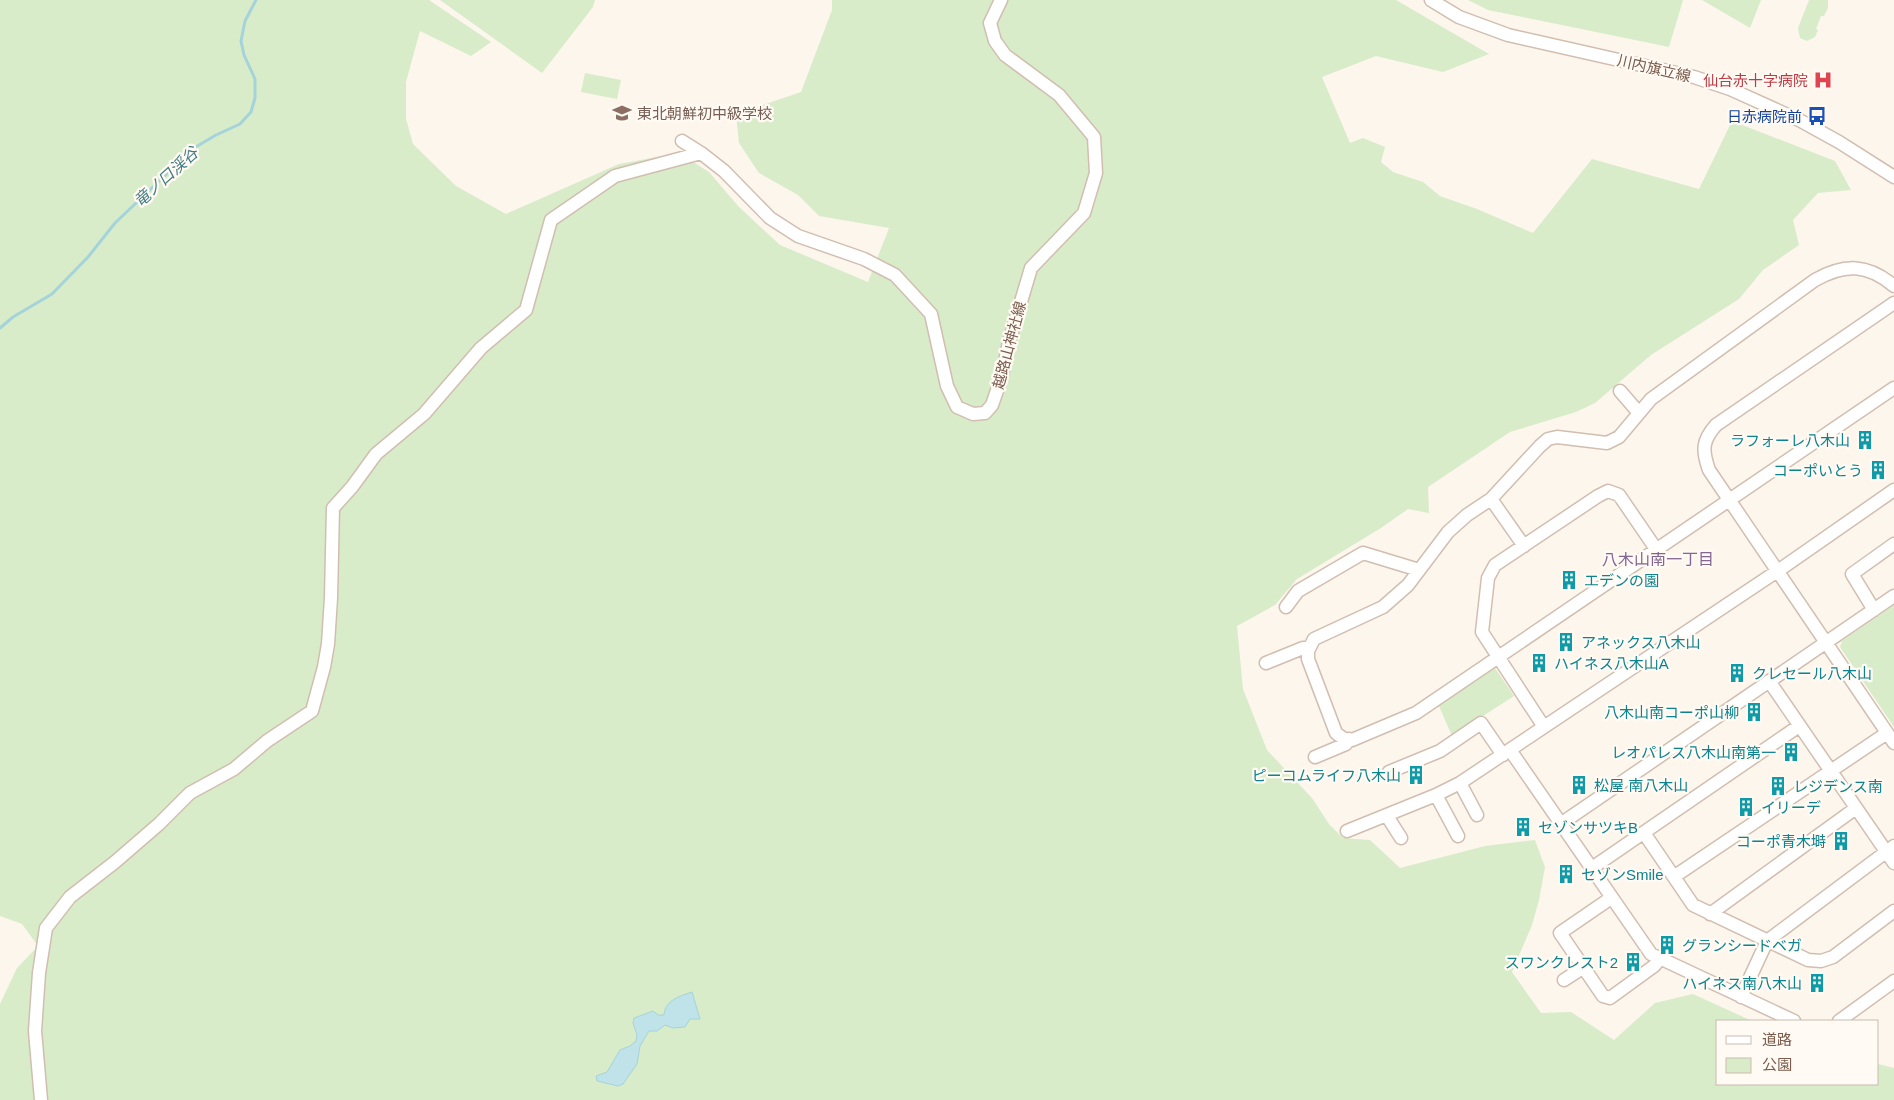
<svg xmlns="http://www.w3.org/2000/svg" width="1894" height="1100" viewBox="0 0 1894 1100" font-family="Arial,'Noto Sans JP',sans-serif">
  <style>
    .green { fill: #d8ecc9 }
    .water { fill: #bfe3e8; stroke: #a5d3da }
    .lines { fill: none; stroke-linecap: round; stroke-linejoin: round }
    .stream { stroke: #a5d3da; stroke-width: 3 }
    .minor-casing { stroke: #d1beb0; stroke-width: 15 }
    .minor { stroke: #fff; stroke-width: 12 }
    .labels { text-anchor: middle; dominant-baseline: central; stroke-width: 4.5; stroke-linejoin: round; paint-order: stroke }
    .street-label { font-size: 15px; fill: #7a5c4d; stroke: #fffaf3 }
    .health-label { font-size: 15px; fill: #be3a42; stroke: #fffaf3; text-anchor: end }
    .education-label { font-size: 15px; fill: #785e54; stroke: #fffaf3; text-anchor: start }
    .transit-label { font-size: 15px; fill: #164399; stroke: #fffaf3; text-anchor: end }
    .culture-label { font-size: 15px; fill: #0d838f; stroke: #fffaf3; text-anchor: start }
    .water-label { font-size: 16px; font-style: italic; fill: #437c86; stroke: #fffaf3 }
    .neighbourhood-label { font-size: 16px; fill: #846695; stroke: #fffaf3 }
  </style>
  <rect width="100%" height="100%" fill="#fdf6ec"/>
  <path class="green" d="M 0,0 L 429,0 L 491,42 L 471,56 L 420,31 L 406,82 L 406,119 L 413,144 L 456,186 L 506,214 L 619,164 L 679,153 L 709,172 L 739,207 L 780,245 L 868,282 L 889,228 L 819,216 L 798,195 L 759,173 L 739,143 L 736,114 L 801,92 L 832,10 L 832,0 L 1396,0 L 1489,54 L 1443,72 L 1376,56 L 1322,77 L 1350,143 L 1363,138 L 1385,147 L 1381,162 L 1393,172 L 1423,182 L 1440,196 L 1477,209 L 1533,233 L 1592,159 L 1699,189 L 1732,121 L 1835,161 L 1851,190 L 1818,193 L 1793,220 L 1799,245 L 1763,270 L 1739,299 L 1651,355 L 1595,403 L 1576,412 L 1510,432 L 1428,487 L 1429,513 L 1408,509 L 1381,528 L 1297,579 L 1275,605 L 1237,626 L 1243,689 L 1267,750 L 1312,798 L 1329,824 L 1343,838 L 1370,840 L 1400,868 L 1485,846 L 1535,840 L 1545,867 L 1539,900 L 1532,925 L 1512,972 L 1541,1013 L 1571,1012 L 1614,1040 L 1655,1003 L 1693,994 L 1752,1021 L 1718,1021 L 1718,1084 L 1878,1084 L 1878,1064 L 1894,1068 L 1894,1100 L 0,1100 L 0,1004 L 17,968 L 38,946 L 22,924 L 0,916 Z
    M 440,0 L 595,0 L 593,7 L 542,73 Z
    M 1468,0 L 1683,0 L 1669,47 L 1488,10 Z
    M 1702,0 L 1761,0 L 1750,28 Z
    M 1809,0 L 1828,0 L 1828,8 L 1824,16 L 1821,16 L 1816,29 L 1818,30 L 1815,37 L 1807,41 L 1800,38 L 1798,28 Z
    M 585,73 L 621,80 L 617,99 L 581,92 Z
    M 1894,605 L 1894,727 L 1840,647 L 1842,641 Z
    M 1495,668 L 1514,696 L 1452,736 L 1439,706 Z"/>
  <path class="water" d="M 692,992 L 700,1019 L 690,1019 L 685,1027 L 673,1028 L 665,1025 L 657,1031 L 649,1031 L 640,1046 L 637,1064 L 623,1084 L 618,1086 L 597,1081 L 596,1076 L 607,1072 L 620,1050 L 630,1046 L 636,1041 L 637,1035 L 633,1023 L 634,1018 L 653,1011 L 658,1015 L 664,1015 C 665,1000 680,996 692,992 Z"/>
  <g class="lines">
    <path class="stream" d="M 0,328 L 13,317 L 52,294 L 88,257 L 115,223 L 194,148 L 216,135 L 240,124 L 251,112 L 255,98 L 255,79 L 244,55 L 241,41 L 245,21 L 256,0"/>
    <g class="minor-casing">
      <path id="minor" d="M 1431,0 L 1459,17 L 1508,35 L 1694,77 L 1730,89 L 1801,121 L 1839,142 L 1894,177
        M 682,141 L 701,153 L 724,171 L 770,218 L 798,236 L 864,259 L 895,275 L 931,314 L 947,386 L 957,407 L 973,414 L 985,413 L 992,405 L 1002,376 L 1009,342 L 1031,268 L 1084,213 L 1096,173 L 1094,137 L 1059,95 L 1005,55 L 995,41 L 990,23 L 1001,0
        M 1894,286 C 1868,264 1845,263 1815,280 L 1651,399 L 1619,437 L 1607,443 L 1557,437 L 1548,439 L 1540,446 L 1491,499 L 1467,515 L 1448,532 L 1408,585 L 1383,607 L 1314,639 L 1308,651 L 1308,659 L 1336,733 L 1344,739 L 1352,740 L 1416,713 L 1894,388
        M 1894,303 L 1716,425 C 1702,441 1702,450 1709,470 L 1894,743
        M 1620,391 L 1639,413
        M 1491,499 L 1524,546
        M 1286,607 L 1298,591 L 1363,553 L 1419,570
        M 1874,610 L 1852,574 L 1894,544
        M 1266,663 L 1303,648 L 1309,648
        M 1769,681 L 1894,863
        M 1544,727 L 1482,632 L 1488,578 L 1495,565 L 1598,496 L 1608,491 L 1619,495 L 1656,549
        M 1510,750 L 1651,954 L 1794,1021
        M 1315,757 L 1346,744 L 1349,739
        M 1389,772 L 1440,751 L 1481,723 L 1503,755
        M 1460,783 L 1477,815
        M 1436,795 L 1458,836
        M 1387,816 L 1401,838
        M 1562,823 L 1894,596
        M 1347,831 L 1436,795 L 1460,783 L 1782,568 L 1894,490
        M 1644,833 L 1693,905 L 1808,960 L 1821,961 L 1833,957 L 1894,911
        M 1592,868 L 1799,726
        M 1675,876 L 1887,733
        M 1611,898 L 1560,933 L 1603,996 L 1610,998 L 1654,966 L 1659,960
        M 1710,914 L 1856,808
        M 1564,980 L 1584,967
        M 1741,997 L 1767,941 L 1894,846
        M 1839,1021 L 1894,981
        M 41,1100 L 35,1031 L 39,973 L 46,928 L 70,897 L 115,862 L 159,824 L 190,793 L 234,769 L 267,741 L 312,711 L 324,667 L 328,644 L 331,598 L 333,508 L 352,487 L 376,454 L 424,414 L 481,348 L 526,310 L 551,220 L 615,176 L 701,153"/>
    </g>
    <use href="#minor" class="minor"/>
  </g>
  <defs>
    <g id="hospital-bare" transform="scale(1.5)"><path d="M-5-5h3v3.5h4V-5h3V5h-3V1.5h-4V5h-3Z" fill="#e0444e" stroke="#fffaf3" stroke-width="2.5" paint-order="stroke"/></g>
    <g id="school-bare" transform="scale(1.5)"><path d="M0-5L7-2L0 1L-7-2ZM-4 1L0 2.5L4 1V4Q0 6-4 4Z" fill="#8d6e63" stroke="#fffaf3" stroke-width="2.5" paint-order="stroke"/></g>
    <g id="bus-bare" transform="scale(1.5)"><path d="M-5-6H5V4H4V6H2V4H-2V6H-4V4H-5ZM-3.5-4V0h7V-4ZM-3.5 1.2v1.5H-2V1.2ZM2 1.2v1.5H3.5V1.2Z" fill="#1a4fb4" stroke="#fffaf3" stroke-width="2.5" paint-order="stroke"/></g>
    <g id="building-bare" transform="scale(1.5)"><path d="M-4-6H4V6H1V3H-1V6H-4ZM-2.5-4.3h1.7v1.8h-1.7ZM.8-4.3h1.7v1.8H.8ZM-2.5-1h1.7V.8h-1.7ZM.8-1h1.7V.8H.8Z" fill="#0f9aa8" stroke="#fffaf3" stroke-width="2.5" paint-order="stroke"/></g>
  </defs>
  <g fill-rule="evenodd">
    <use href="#hospital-bare" x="1823" y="80"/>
    <use href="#school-bare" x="622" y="113"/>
    <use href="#bus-bare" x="1817" y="116"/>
    <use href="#building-bare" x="1865" y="440"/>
    <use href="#building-bare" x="1878" y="470"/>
    <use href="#building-bare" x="1569" y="580"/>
    <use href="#building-bare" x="1566" y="642"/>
    <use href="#building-bare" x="1539" y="663"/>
    <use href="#building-bare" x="1737" y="673"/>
    <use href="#building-bare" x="1754" y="712"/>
    <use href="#building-bare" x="1791" y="752"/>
    <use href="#building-bare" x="1416" y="775"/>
    <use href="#building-bare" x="1579" y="785"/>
    <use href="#building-bare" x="1778" y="786"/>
    <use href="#building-bare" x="1746" y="807"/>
    <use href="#building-bare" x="1523" y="827"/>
    <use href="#building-bare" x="1841" y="841"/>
    <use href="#building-bare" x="1566" y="874"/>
    <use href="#building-bare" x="1667" y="945"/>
    <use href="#building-bare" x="1633" y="962"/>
    <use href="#building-bare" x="1817" y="983"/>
  </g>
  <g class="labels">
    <g class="street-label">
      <text transform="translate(1654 68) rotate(13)">川内旗立線</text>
      <text transform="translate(1009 345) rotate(-75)">越路山神社線</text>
    </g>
    <g class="health-label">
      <text x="1808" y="80">仙台赤十字病院</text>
    </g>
    <g class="education-label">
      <text x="637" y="113">東北朝鮮初中級学校</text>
    </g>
    <g class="transit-label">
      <text x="1802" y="116">日赤病院前</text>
    </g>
    <g class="culture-label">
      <text x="1850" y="440" text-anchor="end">ラフォーレ八木山</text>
      <text x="1863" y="470" text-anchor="end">コーポいとう</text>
      <text x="1584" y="580">エデンの園</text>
      <text x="1581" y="642">アネックス八木山</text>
      <text x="1554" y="663">ハイネス八木山A</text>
      <text x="1752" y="673">クレセール八木山</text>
      <text x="1739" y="712" text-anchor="end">八木山南コーポ山柳</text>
      <text x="1776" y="752" text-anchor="end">レオパレス八木山南第一</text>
      <text x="1401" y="775" text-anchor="end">ピーコムライフ八木山</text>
      <text x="1594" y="785">松屋 南八木山</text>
      <text x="1793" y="786">レジデンス南</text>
      <text x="1761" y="807">イリーデ</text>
      <text x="1538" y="827">セゾンサツキB</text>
      <text x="1826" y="841" text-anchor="end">コーポ青木塒</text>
      <text x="1581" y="874">セゾンSmile</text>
      <text x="1682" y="945">グランシードベガ</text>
      <text x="1618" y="962" text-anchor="end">スワンクレスト2</text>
      <text x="1802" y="983" text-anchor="end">ハイネス南八木山</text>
    </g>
    <g class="water-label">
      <text transform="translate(166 177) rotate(-42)">竜ノ口渓谷</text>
    </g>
    <g class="neighbourhood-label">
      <text x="1658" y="559">八木山南一丁目</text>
    </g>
  </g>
  <rect x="1716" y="1020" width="162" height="65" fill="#fffaf3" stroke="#cabbb1"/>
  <rect x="1726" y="1036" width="25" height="8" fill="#ffffff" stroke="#cabbb1"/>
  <text x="1762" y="1045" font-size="15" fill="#7a5c4d">道路</text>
  <rect x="1726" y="1058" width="25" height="15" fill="#d8ecc9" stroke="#cabbb1"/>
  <text x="1762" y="1070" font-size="15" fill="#7a5c4d">公園</text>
</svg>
